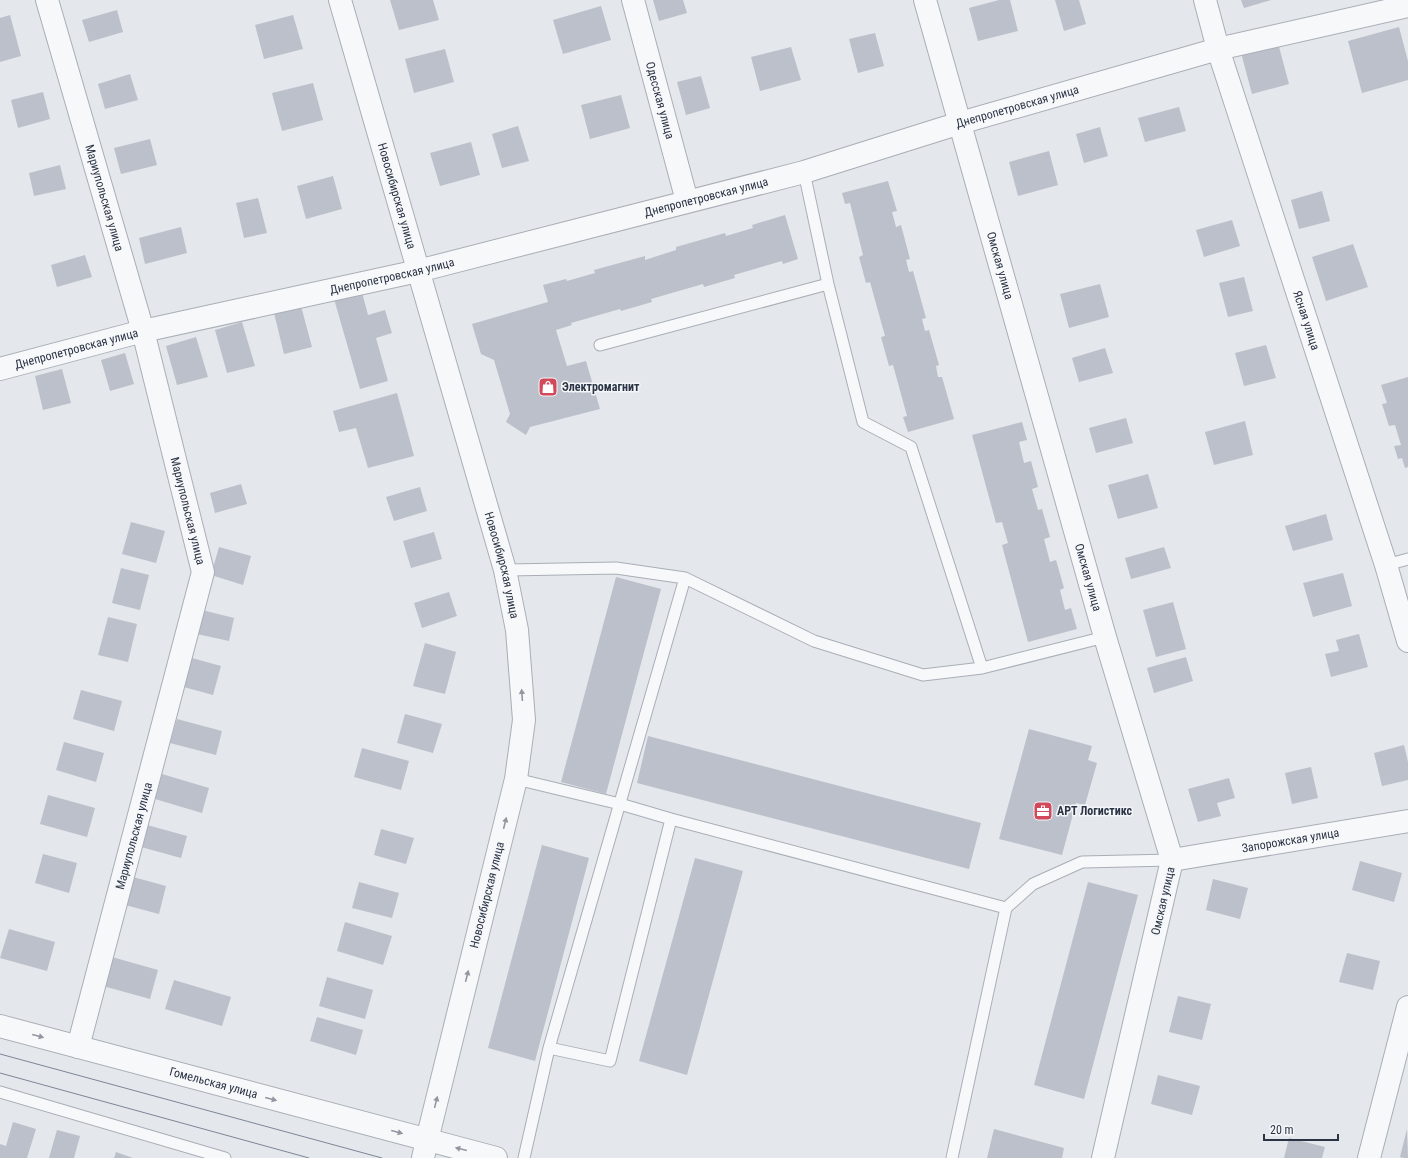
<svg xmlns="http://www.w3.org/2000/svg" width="1408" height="1158" viewBox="0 0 1408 1158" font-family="'Roboto Condensed',sans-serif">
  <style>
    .building { fill: #bbc0ca }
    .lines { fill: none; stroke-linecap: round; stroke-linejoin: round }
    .service-casing { stroke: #a9aeb7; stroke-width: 13 }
    .minor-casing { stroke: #a9aeb7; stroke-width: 24 }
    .tertiary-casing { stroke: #a9aeb7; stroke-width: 24 }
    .service { stroke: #f7f8fa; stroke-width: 11 }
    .minor { stroke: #f7f8fa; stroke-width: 22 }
    .tertiary { stroke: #f7f8fa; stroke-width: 22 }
    .tram { stroke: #7d8696; stroke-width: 1 }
    .oneway { fill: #9196a0 }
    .labels { text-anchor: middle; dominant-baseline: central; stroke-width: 3; stroke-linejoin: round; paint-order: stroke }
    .street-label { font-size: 12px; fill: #2b3445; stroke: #f4f6f9 }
    .poi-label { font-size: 12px; font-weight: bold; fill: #2b3445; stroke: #f4f6f9; text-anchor: start }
  </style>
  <rect width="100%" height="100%" fill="#e4e7ec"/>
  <path class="building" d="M 390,0 L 433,0 L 439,20 L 399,30 Z
    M 653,0 L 683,0 L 687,13 L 659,21 Z
    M 999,0 L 1010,0 L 1018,31 L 978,41 L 969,8 Z
    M 1055,0 L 1079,0 L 1086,24 L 1064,31 Z
    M 1241,0 L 1271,0 L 1244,8 Z
    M 601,6 L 611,40 L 563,54 L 553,20 Z
    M 117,10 L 123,32 L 89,42 L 82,20 Z
    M 10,15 L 21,56 L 0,62 L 0,18 Z
    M 293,15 L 303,49 L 264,59 L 255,25 Z
    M 1399,27 L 1408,61 L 1408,80 L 1362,93 L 1348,41 Z
    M 875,33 L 884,66 L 858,73 L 849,39 Z
    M 1278,43 L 1289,84 L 1252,94 L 1241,53 Z
    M 791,47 L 801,80 L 760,91 L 751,57 Z
    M 445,49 L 454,82 L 414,93 L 405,59 Z
    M 130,74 L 138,100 L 105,109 L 98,84 Z
    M 701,76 L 710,108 L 686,115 L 677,82 Z
    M 313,83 L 323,120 L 282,131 L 272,93 Z
    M 43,92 L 50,119 L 18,128 L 11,100 Z
    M 621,95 L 630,128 L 590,139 L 581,105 Z
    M 1179,107 L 1186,131 L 1145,142 L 1138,118 Z
    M 518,126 L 529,161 L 502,168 L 492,134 Z
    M 1100,127 L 1108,156 L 1084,163 L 1076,134 Z
    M 150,139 L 157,165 L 121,174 L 114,148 Z
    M 471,142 L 480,175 L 440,186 L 430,153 Z
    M 1049,151 L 1058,185 L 1018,196 L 1009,162 Z
    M 60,165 L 66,189 L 34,196 L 29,173 Z
    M 333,176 L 342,209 L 306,219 L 297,186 Z
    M 888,181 L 897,211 L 892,212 L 896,227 L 901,225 L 910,259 L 906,260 L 909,272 L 913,271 L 926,318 L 922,319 L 925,331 L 929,330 L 939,365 L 936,366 L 938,377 L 942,377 L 954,419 L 908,432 L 903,417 L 907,416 L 893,365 L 889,366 L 881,337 L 885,336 L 870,282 L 866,283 L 859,257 L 863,255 L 850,203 L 845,204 L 842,193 Z
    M 1322,191 L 1330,221 L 1299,229 L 1291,200 Z
    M 258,198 L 267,233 L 244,238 L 236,203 Z
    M 785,215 L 798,259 L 783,264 L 782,261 L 734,275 L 735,278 L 704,287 L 703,284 L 651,299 L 652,302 L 621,311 L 620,309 L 571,323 L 572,325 L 556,330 L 567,366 L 586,361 L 600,409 L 530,427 L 526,435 L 506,422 L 510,414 L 494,360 L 481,354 L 472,324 L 548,302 L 543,285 L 566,279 L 567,281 L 595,273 L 594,270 L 645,256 L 645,260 L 676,250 L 676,247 L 725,233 L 726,236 L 753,228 L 752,225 Z
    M 1232,220 L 1240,246 L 1204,257 L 1196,230 Z
    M 181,227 L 187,253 L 145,264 L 139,238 Z
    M 1353,244 L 1368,287 L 1326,301 L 1312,257 Z
    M 85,255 L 92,277 L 57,287 L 51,265 Z
    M 1244,277 L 1253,311 L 1228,317 L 1219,283 Z
    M 1100,284 L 1109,317 L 1069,328 L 1060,294 Z
    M 360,285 L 368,315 L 385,310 L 392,333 L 376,338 L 388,381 L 360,389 L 332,292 Z
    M 301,306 L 312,347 L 284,354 L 274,313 Z
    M 242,322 L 255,366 L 227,373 L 215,330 Z
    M 196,337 L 208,377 L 177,385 L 166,346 Z
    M 1266,345 L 1276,378 L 1244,386 L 1235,353 Z
    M 1105,348 L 1113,373 L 1079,382 L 1072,358 Z
    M 125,353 L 134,384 L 110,391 L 101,360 Z
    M 62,369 L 71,403 L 43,410 L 35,376 Z
    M 1408,377 L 1408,467 L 1405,468 L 1402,458 L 1398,459 L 1394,446 L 1401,445 L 1395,425 L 1389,426 L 1382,404 L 1387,403 L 1381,385 Z
    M 397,393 L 414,456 L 368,468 L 356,428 L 339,432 L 333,411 Z
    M 1126,418 L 1133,443 L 1096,453 L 1089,428 Z
    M 1245,421 L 1253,455 L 1214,465 L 1205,432 Z
    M 1022,422 L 1027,440 L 1019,442 L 1024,463 L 1031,461 L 1038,487 L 1032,489 L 1038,510 L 1042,509 L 1050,537 L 1044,539 L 1050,562 L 1056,560 L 1064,588 L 1060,590 L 1065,610 L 1071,608 L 1077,629 L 1028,642 L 1002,545 L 1008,543 L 1002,522 L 996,523 L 972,435 Z
    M 1148,474 L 1158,508 L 1118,519 L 1108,485 Z
    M 241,484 L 247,504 L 215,513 L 210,493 Z
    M 420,487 L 427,511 L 394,521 L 386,497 Z
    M 1326,514 L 1333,540 L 1293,551 L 1285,526 Z
    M 131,522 L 165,531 L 156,563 L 122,554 Z
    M 434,532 L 442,559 L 411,568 L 403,541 Z
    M 219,547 L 251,556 L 243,585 L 211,575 Z
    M 1164,547 L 1171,568 L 1131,579 L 1125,558 Z
    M 121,568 L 149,575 L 140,610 L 112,603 Z
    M 1343,573 L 1352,606 L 1313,617 L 1303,583 Z
    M 616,577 L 661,589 L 606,794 L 561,782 Z
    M 449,592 L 457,616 L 422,628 L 414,603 Z
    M 1173,602 L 1186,649 L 1156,657 L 1143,610 Z
    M 202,610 L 234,618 L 229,641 L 197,634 Z
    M 108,617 L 137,624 L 128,662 L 98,655 Z
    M 1359,634 L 1368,667 L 1331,677 L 1325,654 L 1339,651 L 1336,640 Z
    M 425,643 L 456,652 L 445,694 L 413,686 Z
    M 1186,657 L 1193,681 L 1154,693 L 1147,668 Z
    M 192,658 L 221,666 L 213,695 L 184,687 Z
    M 81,690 L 122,701 L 114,731 L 73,719 Z
    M 405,714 L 442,724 L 433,753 L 397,743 Z
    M 177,719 L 222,731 L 216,755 L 170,743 Z
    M 1029,729 L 1092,746 L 1088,760 L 1097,763 L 1085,805 L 1076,803 L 1062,855 L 999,839 Z
    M 648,736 L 981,823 L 969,869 L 637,783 Z
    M 64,742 L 104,753 L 96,782 L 56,770 Z
    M 1404,745 L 1408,762 L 1408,780 L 1382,786 L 1374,753 Z
    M 362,748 L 409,761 L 401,790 L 354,777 Z
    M 1311,767 L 1318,798 L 1292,804 L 1285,773 Z
    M 162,774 L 209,788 L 202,813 L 155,799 Z
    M 1229,778 L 1235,798 L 1217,803 L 1221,816 L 1198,822 L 1188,789 Z
    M 48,795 L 95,808 L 87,837 L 40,824 Z
    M 147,825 L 187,836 L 181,858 L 141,847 Z
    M 381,829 L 414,838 L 406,864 L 374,855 Z
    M 542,845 L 589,858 L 535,1061 L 488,1048 Z
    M 43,854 L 77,863 L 69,893 L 35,883 Z
    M 695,858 L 743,871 L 687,1075 L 639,1061 Z
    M 1360,861 L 1402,873 L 1394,902 L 1352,890 Z
    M 133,877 L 166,886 L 159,914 L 125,905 Z
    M 1213,879 L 1248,888 L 1240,919 L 1206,910 Z
    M 359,882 L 399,893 L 392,918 L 352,908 Z
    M 1088,882 L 1138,895 L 1084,1099 L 1034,1085 Z
    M 345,922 L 392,936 L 383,965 L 337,951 Z
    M 9,929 L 55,942 L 47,971 L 0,958 Z
    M 1347,953 L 1380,961 L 1373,990 L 1339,982 Z
    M 112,957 L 158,970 L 150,999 L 103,986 Z
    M 327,977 L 373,990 L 365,1019 L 319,1006 Z
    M 174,980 L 231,997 L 222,1026 L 165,1009 Z
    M 1178,996 L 1211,1004 L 1202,1040 L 1169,1032 Z
    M 317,1017 L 363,1030 L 356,1055 L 310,1041 Z
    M 1158,1075 L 1200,1086 L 1192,1115 L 1151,1104 Z
    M 13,1122 L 36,1129 L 27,1158 L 0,1158 L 0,1144 L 6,1146 Z
    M 994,1129 L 1064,1148 L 1062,1158 L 987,1158 Z
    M 1407,1129 L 1408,1158 L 1404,1158 L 1400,1157 Z
    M 57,1130 L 80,1136 L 74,1158 L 49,1158 Z
    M 1289,1138 L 1325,1147 L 1322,1158 L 1284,1158 Z
    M 116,1152 L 133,1158 L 114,1158 Z"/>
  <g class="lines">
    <g class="service-casing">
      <path id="service" d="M 804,172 L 828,284 L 863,422 L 911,447 L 982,668
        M 600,345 L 828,284
        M 1386,565 L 1408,559
        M 505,570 L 616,568 L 685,578 L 814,641 L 923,675 L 982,668 L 1105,637
        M 516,779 L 620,804 L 671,819 L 1006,908
        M 549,1048 L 610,1061 L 671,819
        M 0,1092 L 225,1158
        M 524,1158 L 549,1048 L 685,578
        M 952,1158 L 1006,908 L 1033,884 L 1082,862 L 1172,860"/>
    </g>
    <g class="minor-casing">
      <g id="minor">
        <path id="s1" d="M 47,0 L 143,331 L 203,572 L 78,1047"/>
        <path id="s2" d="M 340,0 L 505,570 L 517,630 L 524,720 L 516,779 L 427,1140"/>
        <path id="s3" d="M 633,0 L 687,201"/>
        <path id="s4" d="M 925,0 L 1105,637 L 1172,860 L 1103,1158"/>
        <path id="s5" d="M 1205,0 L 1218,49 L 1386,565 L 1408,641"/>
        <path id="s6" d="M 0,369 L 143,331 L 418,271 L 804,172 L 960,123 L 1218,49 L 1408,6"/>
        <path id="s7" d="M 1172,860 L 1408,821"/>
        <path d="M 1369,1158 L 1408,1007"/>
      </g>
    </g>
    <g class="tertiary-casing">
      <g id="tertiary">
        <path id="s8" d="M 0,1026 L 496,1158"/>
        <path d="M 423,1158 L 427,1140"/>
      </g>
    </g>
    <use href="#service" class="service"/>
    <use href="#minor" class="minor"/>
    <use href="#tertiary" class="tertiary"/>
    <path class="tram" d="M 0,1054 L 382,1158
      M 0,1073 L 309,1158"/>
  </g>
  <defs><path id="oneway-solid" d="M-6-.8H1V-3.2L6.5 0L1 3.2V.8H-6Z"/></defs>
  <g class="oneway">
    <use href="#oneway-solid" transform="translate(522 695) rotate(-94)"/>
    <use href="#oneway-solid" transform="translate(505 823) rotate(-76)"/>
    <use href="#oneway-solid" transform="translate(467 976) rotate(-76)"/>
    <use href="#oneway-solid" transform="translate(38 1036) rotate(15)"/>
    <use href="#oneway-solid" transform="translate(271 1099) rotate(15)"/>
    <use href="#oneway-solid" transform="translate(436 1102) rotate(-76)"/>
    <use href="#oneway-solid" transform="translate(397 1132) rotate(15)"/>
    <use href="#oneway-solid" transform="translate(461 1149) rotate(-166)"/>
  </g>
  <defs>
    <g id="shop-square" transform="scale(1)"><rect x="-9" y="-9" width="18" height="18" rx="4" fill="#d1495b" stroke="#f4f6f9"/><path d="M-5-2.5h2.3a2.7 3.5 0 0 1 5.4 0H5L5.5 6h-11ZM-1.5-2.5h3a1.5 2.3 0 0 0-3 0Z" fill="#fff"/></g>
    <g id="office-square" transform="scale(1)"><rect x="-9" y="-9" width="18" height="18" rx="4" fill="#d1495b" stroke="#f4f6f9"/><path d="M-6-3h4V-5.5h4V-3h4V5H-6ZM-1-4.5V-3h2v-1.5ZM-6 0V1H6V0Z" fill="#fff"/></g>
  </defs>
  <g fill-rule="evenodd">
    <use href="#shop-square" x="548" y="387"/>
    <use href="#office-square" x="1043" y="811"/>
  </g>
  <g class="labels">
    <g class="street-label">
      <text stroke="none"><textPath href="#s3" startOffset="104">Одесская улица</textPath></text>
      <text stroke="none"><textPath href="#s6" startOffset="1051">Днепропетровская улица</textPath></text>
      <text stroke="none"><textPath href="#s2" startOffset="204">Новосибирская улица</textPath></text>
      <text stroke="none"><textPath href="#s6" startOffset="727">Днепропетровская улица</textPath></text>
      <text stroke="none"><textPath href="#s1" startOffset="206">Мариупольская улица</textPath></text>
      <text stroke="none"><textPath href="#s4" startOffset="276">Омская улица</textPath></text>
      <text stroke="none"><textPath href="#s6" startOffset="403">Днепропетровская улица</textPath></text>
      <text stroke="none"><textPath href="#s5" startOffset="336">Ясная улица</textPath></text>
      <text stroke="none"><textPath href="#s6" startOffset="79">Днепропетровская улица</textPath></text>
      <text stroke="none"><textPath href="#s1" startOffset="530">Мариупольская улица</textPath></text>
      <text stroke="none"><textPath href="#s2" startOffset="588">Новосибирская улица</textPath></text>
      <text stroke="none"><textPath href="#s4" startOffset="600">Омская улица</textPath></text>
      <text transform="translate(134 836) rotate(-75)">Мариупольская улица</text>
      <text stroke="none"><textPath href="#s7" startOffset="120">Запорожская улица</textPath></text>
      <text transform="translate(487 895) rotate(-76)">Новосибирская улица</text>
      <text transform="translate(1163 901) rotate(-77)">Омская улица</text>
      <text stroke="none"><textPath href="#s8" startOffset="221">Гомельская улица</textPath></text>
    </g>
    <g class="poi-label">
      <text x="562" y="387">Электромагнит</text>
      <text x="1057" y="811">АРТ Логистикс</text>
    </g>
  </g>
  <path d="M1264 1134v6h74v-6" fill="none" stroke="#2b3445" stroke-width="2"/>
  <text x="1270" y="1134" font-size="12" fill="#2b3445" stroke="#f4f6f9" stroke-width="3" paint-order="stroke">20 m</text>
</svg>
